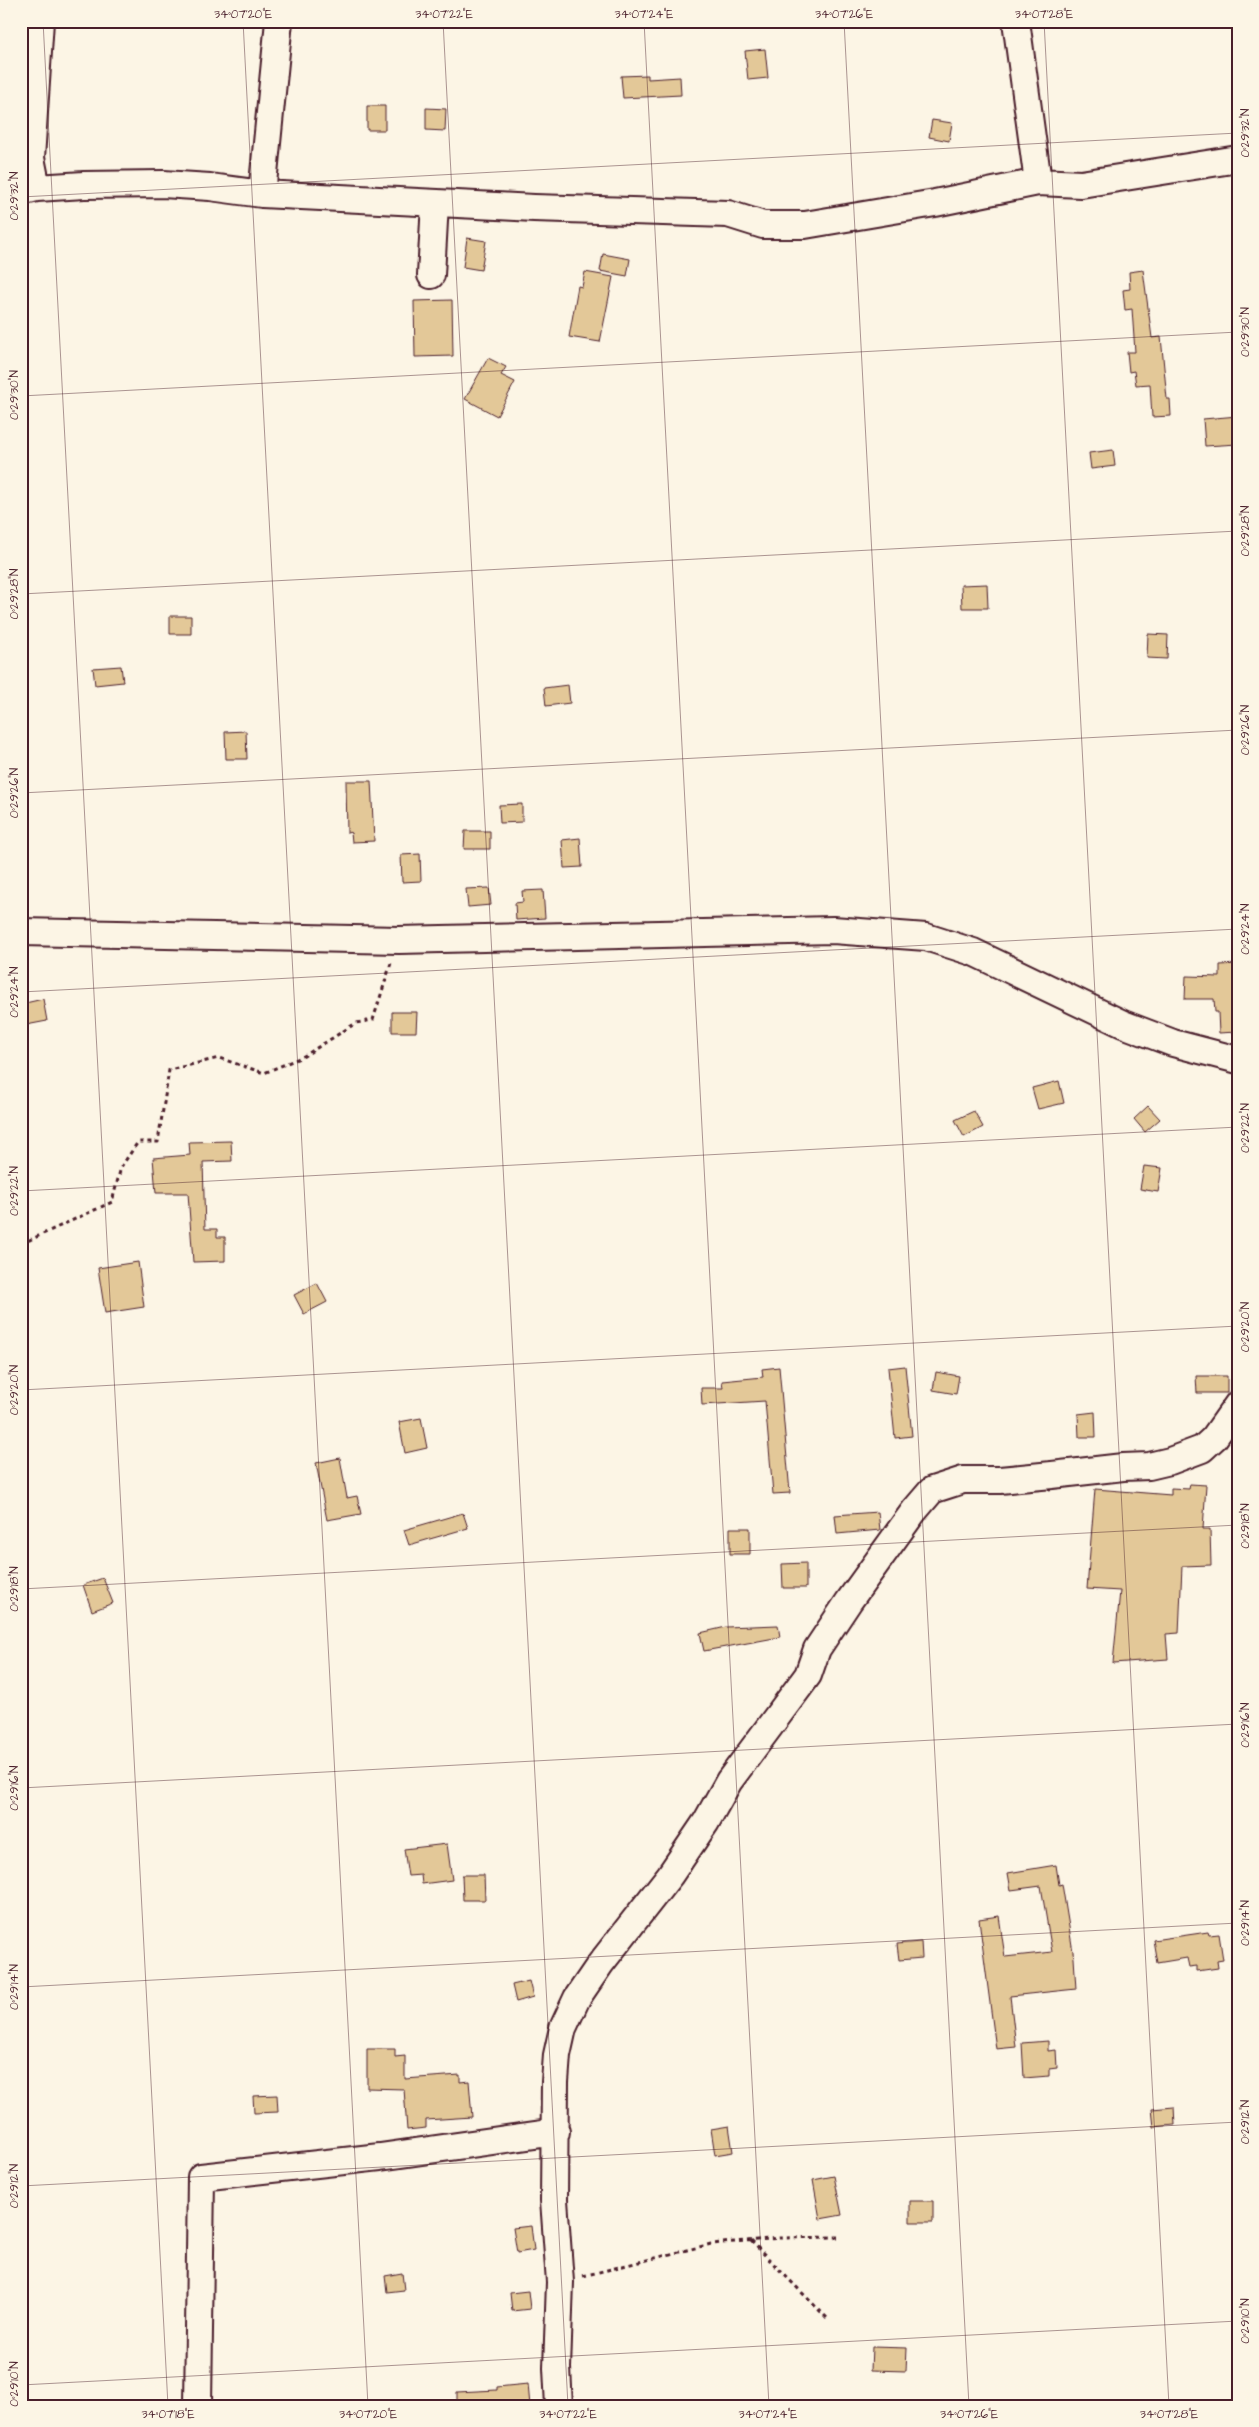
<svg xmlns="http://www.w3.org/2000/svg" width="1259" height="2427" viewBox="0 0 1259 2427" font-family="'Architects Daughter',sans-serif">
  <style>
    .building { fill: #e3c898; stroke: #4a1f2b }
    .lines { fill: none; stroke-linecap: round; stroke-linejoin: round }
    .minor-casing { stroke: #4a1f2b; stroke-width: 30 }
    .path { stroke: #4a1f2b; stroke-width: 3; stroke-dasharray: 4 4; stroke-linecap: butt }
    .minor { stroke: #fcf5e5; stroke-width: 26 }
    .ticks { fill: none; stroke: #4a1f2b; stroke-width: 1; stroke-opacity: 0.45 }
    .neatline { fill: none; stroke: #4a1f2b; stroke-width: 2 }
    .ticks-label { font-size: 12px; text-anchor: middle; fill: #4a1f2b }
  </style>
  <rect width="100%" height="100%" fill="#fcf5e5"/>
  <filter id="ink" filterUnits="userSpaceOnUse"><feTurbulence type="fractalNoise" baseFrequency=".02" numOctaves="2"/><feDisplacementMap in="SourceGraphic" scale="10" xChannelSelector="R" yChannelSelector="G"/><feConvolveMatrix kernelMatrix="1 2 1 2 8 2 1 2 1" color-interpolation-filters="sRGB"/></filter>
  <g filter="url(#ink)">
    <path class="building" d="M 765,49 L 768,78 L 748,80 L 745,51 Z
      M 648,75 L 648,79 L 680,77 L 681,95 L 623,98 L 621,76 Z
      M 367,106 L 385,106 L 385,130 L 367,130 Z
      M 426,108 L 446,109 L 445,131 L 426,130 Z
      M 932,120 L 952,123 L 949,141 L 929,137 Z
      M 467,238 L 486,241 L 481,270 L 463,267 Z
      M 603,254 L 630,259 L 627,276 L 600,271 Z
      M 1143,270 L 1152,338 L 1161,337 L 1167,399 L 1170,399 L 1171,416 L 1152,417 L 1150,384 L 1136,385 L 1134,371 L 1129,372 L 1127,352 L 1135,352 L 1132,309 L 1125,310 L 1123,290 L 1130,289 L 1129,272 Z
      M 585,272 L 613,277 L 600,342 L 569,337 L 578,286 L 582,287 Z
      M 452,300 L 453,356 L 415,357 L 414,301 Z
      M 488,358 L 506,367 L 501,375 L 515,382 L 497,416 L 465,399 Z
      M 1238,416 L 1238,444 L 1205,446 L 1203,419 Z
      M 1113,450 L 1115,466 L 1091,469 L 1089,453 Z
      M 987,584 L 988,608 L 962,608 L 961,585 Z
      M 170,616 L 191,616 L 191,634 L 170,634 Z
      M 1148,634 L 1168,635 L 1167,659 L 1147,658 Z
      M 121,666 L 123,682 L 95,685 L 93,668 Z
      M 568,685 L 570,703 L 546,706 L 544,688 Z
      M 246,731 L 247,759 L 226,759 L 225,732 Z
      M 346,781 L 371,781 L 374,841 L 352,842 L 351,832 L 347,833 Z
      M 522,804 L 522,822 L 500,823 L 499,805 Z
      M 465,831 L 490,831 L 490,849 L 464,849 Z
      M 580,838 L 582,867 L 564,868 L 562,840 Z
      M 420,854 L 421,881 L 402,882 L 401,855 Z
      M 489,888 L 491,905 L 468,907 L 466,889 Z
      M 543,890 L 545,918 L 516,920 L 515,903 L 523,902 L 522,891 Z
      M 1238,964 L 1238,993 L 1235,993 L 1237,1032 L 1219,1033 L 1218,1012 L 1215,1012 L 1214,999 L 1185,999 L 1186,976 L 1220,977 L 1220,965 Z
      M 43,999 L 47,1021 L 21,1026 L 21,1004 Z
      M 392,1012 L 417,1012 L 416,1032 L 392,1032 Z
      M 1059,1081 L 1064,1103 L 1038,1109 L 1032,1088 Z
      M 1148,1106 L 1160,1119 L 1145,1132 L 1134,1119 Z
      M 974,1111 L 983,1127 L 964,1137 L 955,1120 Z
      M 231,1141 L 232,1161 L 203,1162 L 205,1229 L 217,1229 L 217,1237 L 225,1237 L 225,1261 L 193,1262 L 188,1193 L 156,1193 L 153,1158 L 190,1155 L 189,1142 Z
      M 1144,1166 L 1162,1168 L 1158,1192 L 1140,1189 Z
      M 138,1262 L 144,1307 L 105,1313 L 98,1268 Z
      M 317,1283 L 327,1302 L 304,1314 L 294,1295 Z
      M 905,1366 L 912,1436 L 895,1438 L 888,1368 Z
      M 779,1367 L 790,1493 L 773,1494 L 765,1401 L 702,1405 L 701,1388 L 723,1388 L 722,1381 L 763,1377 L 762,1369 Z
      M 936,1372 L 959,1376 L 956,1394 L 933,1390 Z
      M 1196,1376 L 1227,1376 L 1227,1393 L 1197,1393 Z
      M 1095,1412 L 1096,1437 L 1079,1437 L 1078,1414 Z
      M 421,1418 L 427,1448 L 405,1453 L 399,1422 Z
      M 340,1458 L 347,1498 L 357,1496 L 361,1514 L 327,1520 L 316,1463 Z
      M 1190,1484 L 1206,1485 L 1203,1529 L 1210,1529 L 1211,1565 L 1182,1566 L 1179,1633 L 1166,1634 L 1168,1659 L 1113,1663 L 1120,1591 L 1087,1589 L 1095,1489 L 1171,1495 L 1171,1488 L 1189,1489 Z
      M 878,1512 L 880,1530 L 837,1534 L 835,1515 Z
      M 463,1513 L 468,1528 L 409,1545 L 404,1530 Z
      M 730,1528 L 750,1528 L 750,1554 L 730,1554 Z
      M 806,1563 L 806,1588 L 783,1588 L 782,1564 Z
      M 103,1578 L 113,1603 L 92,1611 L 83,1585 Z
      M 778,1625 L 780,1637 L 704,1651 L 700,1633 L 726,1627 Z
      M 447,1844 L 452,1880 L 422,1884 L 421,1875 L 408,1876 L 404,1849 Z
      M 1056,1865 L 1059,1885 L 1062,1884 L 1074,1958 L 1076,1989 L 1010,1996 L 1016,2047 L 996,2049 L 979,1919 L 999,1916 L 1005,1957 L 1052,1952 L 1041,1886 L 1011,1890 L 1008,1873 Z
      M 462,1875 L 484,1875 L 485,1900 L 463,1900 Z
      M 1208,1932 L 1209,1935 L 1219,1934 L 1223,1960 L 1217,1961 L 1218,1968 L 1197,1971 L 1197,1966 L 1189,1967 L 1187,1958 L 1157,1963 L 1153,1940 Z
      M 921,1942 L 922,1958 L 899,1960 L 897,1944 Z
      M 529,1981 L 533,1997 L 516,2002 L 512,1985 Z
      M 1048,2041 L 1048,2051 L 1056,2050 L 1057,2068 L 1049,2069 L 1049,2076 L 1024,2078 L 1022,2043 Z
      M 367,2049 L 395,2049 L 395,2057 L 405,2056 L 405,2079 L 460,2075 L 460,2082 L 469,2081 L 472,2117 L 426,2120 L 426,2128 L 407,2130 L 404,2089 L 367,2088 Z
      M 277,2095 L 278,2112 L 254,2113 L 253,2096 Z
      M 1174,2107 L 1175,2125 L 1154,2127 L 1152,2109 Z
      M 729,2126 L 733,2152 L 715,2155 L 711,2129 Z
      M 834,2176 L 842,2215 L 820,2219 L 813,2180 Z
      M 910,2201 L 933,2201 L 933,2222 L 910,2222 Z
      M 531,2226 L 534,2250 L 517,2253 L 513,2228 Z
      M 402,2273 L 404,2290 L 387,2292 L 385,2276 Z
      M 528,2291 L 530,2309 L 512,2311 L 510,2293 Z
      M 872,2347 L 907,2348 L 906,2371 L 871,2370 Z
      M 528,2384 L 530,2406 L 457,2406 L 457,2392 L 497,2390 L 497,2387 Z"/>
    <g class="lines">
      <g class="minor-casing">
        <path id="minor" d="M 1016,21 L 1038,182
          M 37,188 L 31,158 L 40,21
          M 21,192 L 37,188 L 84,185 L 163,184 L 210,187 L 262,194 L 534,208 L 728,214 L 763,225 L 805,225 L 935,203 L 1038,182 L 1081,184 L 1238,159
          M 262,194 L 279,21
          M 431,275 L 435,203
          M 21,932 L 399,940 L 833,930 L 926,937 L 973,952 L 1123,1024 L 1173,1043 L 1238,1060
          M 198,2406 L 201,2177 L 380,2157 L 556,2132
          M 559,2406 L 557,2368 L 560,2282 L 554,2200 L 555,2082 L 557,2055 L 563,2028 L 577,1998 L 601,1963 L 670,1875 L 706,1822 L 729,1781 L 808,1675 L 817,1649 L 849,1601 L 914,1511 L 932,1490 L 963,1480 L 1000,1480 L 1052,1475 L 1123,1467 L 1149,1466 L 1170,1461 L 1202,1449 L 1214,1438 L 1238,1404"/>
      </g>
      <path class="path" d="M 21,1244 L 112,1202 L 121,1167 L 138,1142 L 158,1142 L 169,1070 L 219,1058 L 264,1073 L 304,1056 L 356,1023 L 373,1020 L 391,963
        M 751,2241 L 827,2318
        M 583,2276 L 711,2244 L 780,2238 L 838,2237"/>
      <use href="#minor" class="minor"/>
    </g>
  </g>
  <path class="ticks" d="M 43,21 L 168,2406M 243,21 L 368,2406M 443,21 L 568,2406M 644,21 L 769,2406M 844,21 L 969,2406M 1044,21 L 1169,2406M 21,197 L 1238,133M 21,396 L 1238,332M 21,594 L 1238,531M 21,793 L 1238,730M 21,992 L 1238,929M 21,1191 L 1238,1127M 21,1390 L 1238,1326M 21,1589 L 1238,1525M 21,1788 L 1238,1724M 21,1987 L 1238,1923M 21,2186 L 1238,2122M 21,2385 L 1238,2321"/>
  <rect width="1259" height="2427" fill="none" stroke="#fcf5e5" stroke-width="55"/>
  <rect x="28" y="28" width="1204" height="2372" class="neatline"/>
  <g class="ticks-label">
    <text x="243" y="18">34°07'20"E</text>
    <text x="444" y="18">34°07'22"E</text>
    <text x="644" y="18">34°07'24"E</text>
    <text x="844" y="18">34°07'26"E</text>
    <text x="1044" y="18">34°07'28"E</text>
    <text transform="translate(1245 133) rotate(-90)" y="4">0°29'32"N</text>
    <text transform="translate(14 196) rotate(-90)" y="4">0°29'32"N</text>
    <text transform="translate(1245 332) rotate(-90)" y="4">0°29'30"N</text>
    <text transform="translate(14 395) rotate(-90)" y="4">0°29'30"N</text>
    <text transform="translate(1245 531) rotate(-90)" y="4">0°29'28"N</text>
    <text transform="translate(14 594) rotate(-90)" y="4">0°29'28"N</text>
    <text transform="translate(1245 730) rotate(-90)" y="4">0°29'26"N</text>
    <text transform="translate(14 793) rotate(-90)" y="4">0°29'26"N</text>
    <text transform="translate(1245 929) rotate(-90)" y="4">0°29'24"N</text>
    <text transform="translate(14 992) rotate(-90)" y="4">0°29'24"N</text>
    <text transform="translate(1245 1128) rotate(-90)" y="4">0°29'22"N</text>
    <text transform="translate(14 1191) rotate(-90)" y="4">0°29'22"N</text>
    <text transform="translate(1245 1327) rotate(-90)" y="4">0°29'20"N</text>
    <text transform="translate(14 1390) rotate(-90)" y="4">0°29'20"N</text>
    <text transform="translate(1245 1526) rotate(-90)" y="4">0°29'18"N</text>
    <text transform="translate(14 1589) rotate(-90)" y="4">0°29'18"N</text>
    <text transform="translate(1245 1725) rotate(-90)" y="4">0°29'16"N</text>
    <text transform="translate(14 1788) rotate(-90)" y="4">0°29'16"N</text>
    <text transform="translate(1245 1923) rotate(-90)" y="4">0°29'14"N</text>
    <text transform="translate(14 1987) rotate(-90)" y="4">0°29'14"N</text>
    <text transform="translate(1245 2122) rotate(-90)" y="4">0°29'12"N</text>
    <text transform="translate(14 2186) rotate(-90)" y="4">0°29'12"N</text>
    <text transform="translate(1245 2321) rotate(-90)" y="4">0°29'10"N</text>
    <text transform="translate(14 2384) rotate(-90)" y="4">0°29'10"N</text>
    <text x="168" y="2418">34°07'18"E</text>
    <text x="368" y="2418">34°07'20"E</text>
    <text x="568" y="2418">34°07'22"E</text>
    <text x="768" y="2418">34°07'24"E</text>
    <text x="969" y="2418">34°07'26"E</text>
    <text x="1169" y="2418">34°07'28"E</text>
  </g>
</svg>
